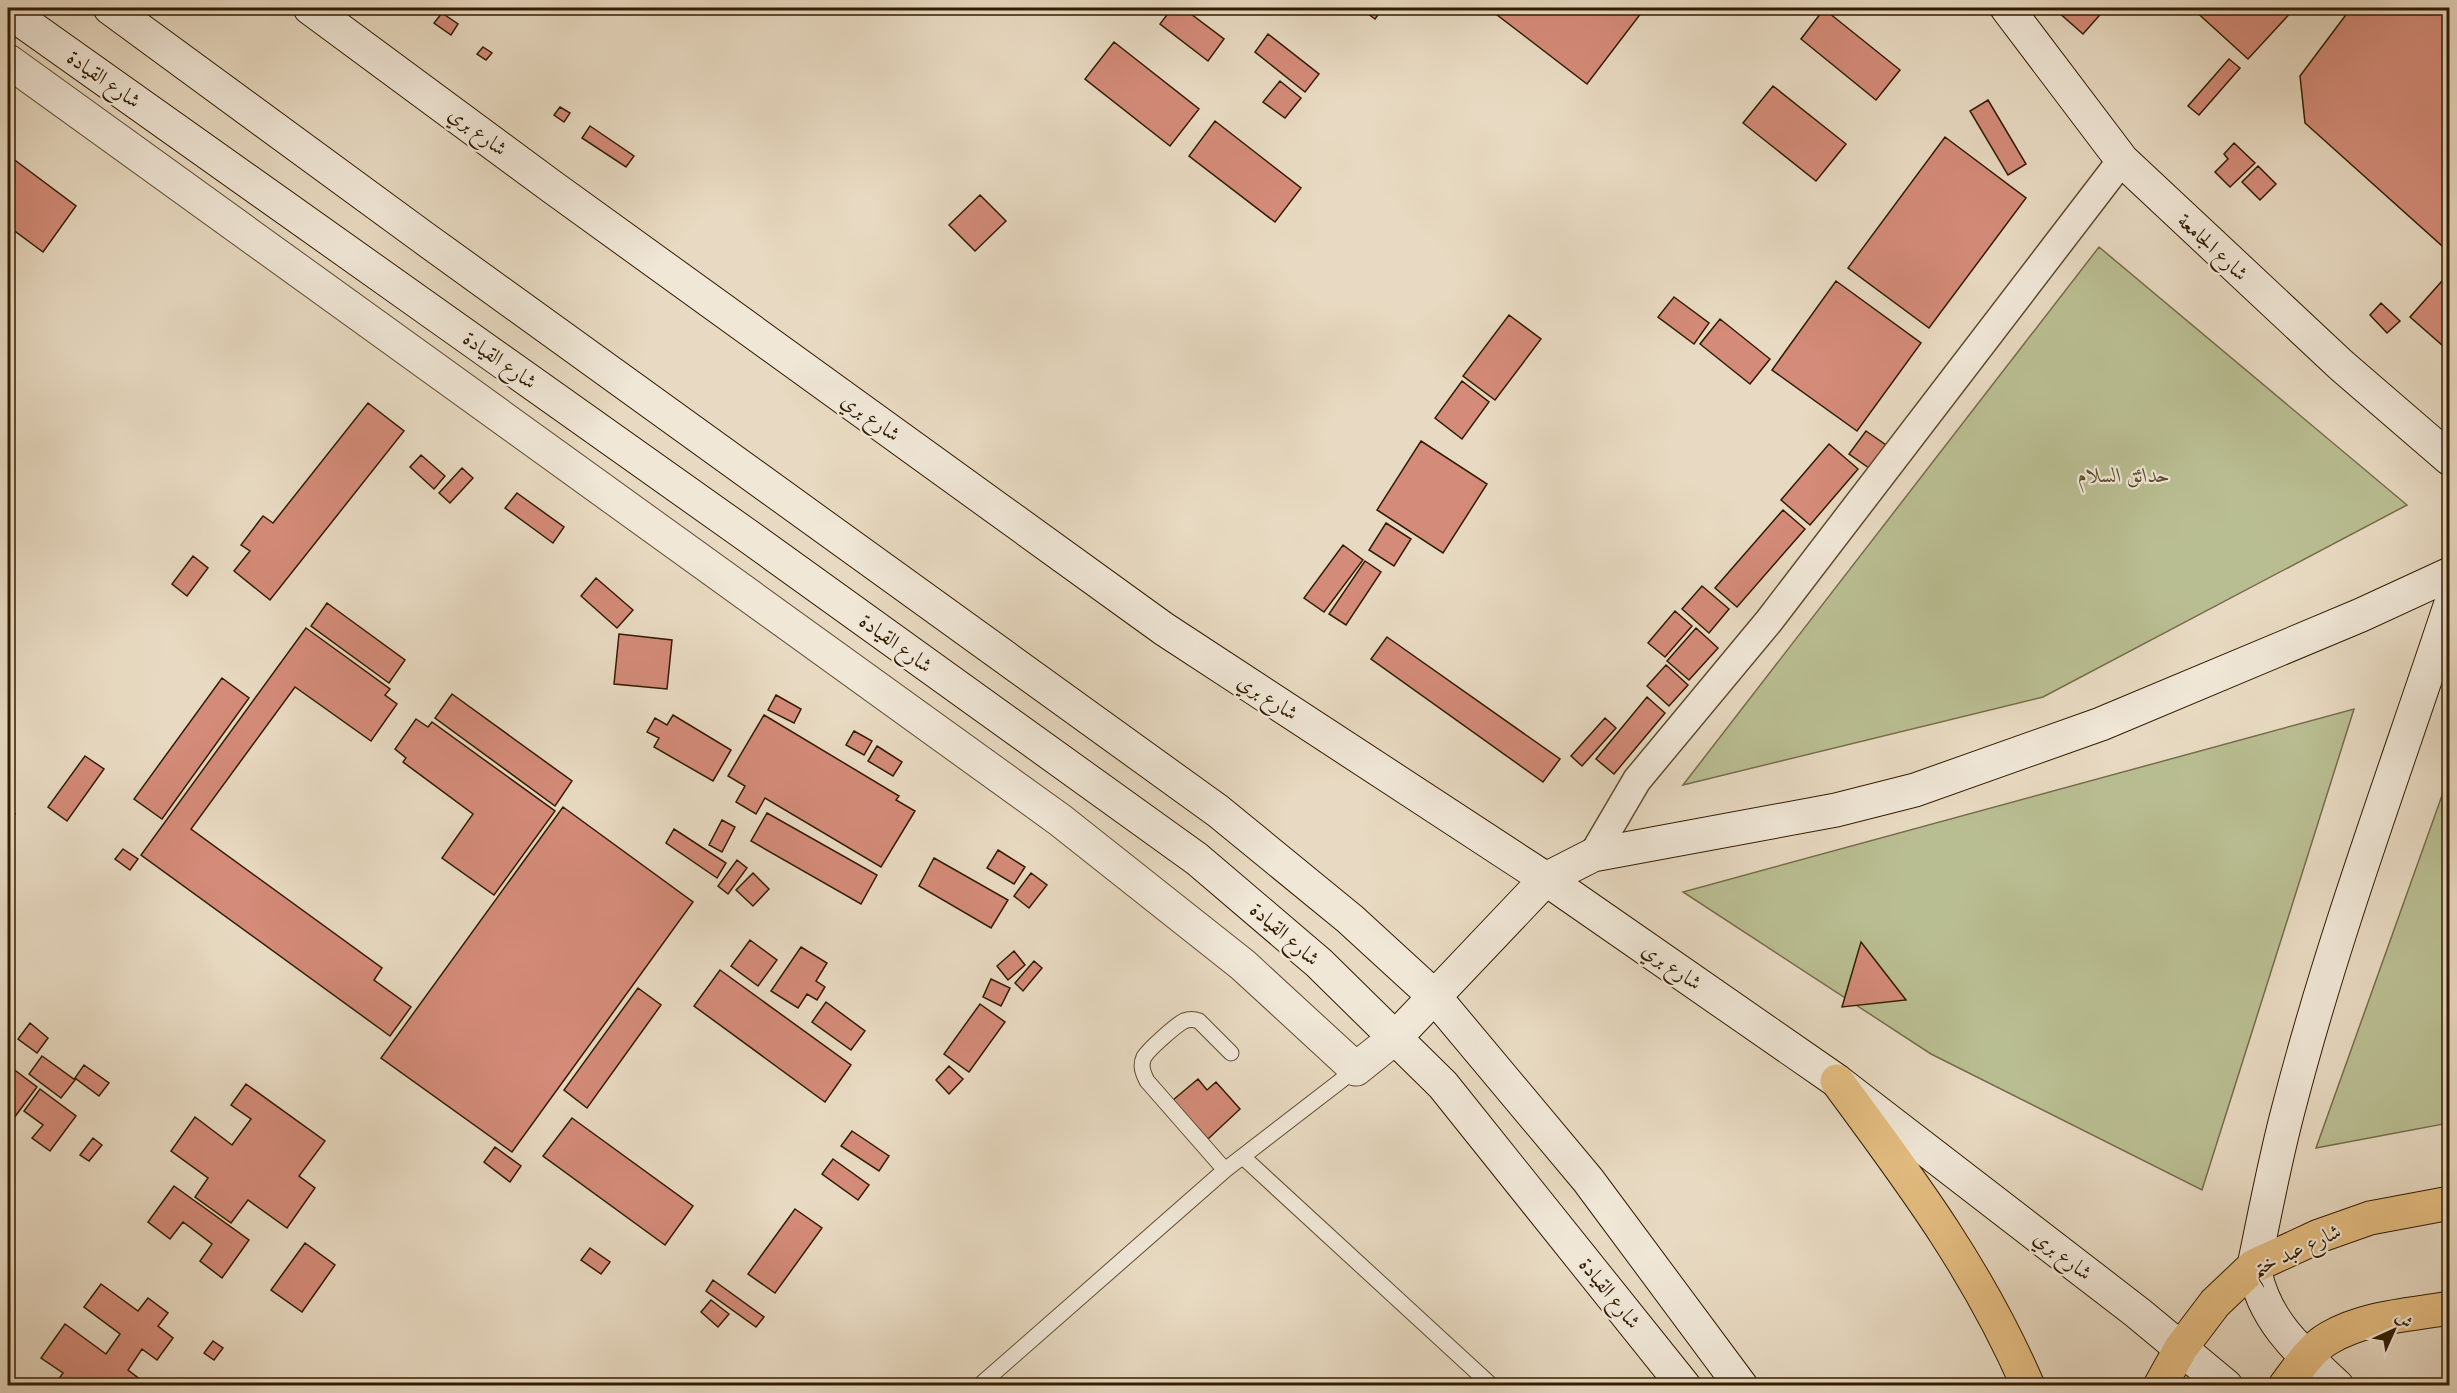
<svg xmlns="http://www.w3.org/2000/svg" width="2457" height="1393" viewBox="0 0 2457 1393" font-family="'IM FELL Great Primer',Amiri,serif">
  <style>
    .green { fill: #b9be92; stroke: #766d49; stroke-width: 1.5 }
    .building { fill: #d48b79; stroke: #321c00; stroke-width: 1.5 }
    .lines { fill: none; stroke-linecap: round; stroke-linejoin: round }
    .service-casing { stroke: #604c30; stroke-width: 17 }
    .minor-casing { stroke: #604c30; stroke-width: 31 }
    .tertiary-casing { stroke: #604c30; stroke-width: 35 }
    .secondary-casing { stroke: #321c00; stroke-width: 35 }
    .primary-casing { stroke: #321c00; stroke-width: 35 }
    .service { stroke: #f0e7d7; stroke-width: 15 }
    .minor { stroke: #f0e7d7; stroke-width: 28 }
    .tertiary { stroke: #f0e7d7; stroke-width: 33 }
    .secondary { stroke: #f0e7d7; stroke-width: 33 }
    .primary { stroke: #e4bd81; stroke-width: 33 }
    .labels { text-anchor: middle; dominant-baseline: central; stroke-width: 4.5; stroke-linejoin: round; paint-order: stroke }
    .street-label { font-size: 21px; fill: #321c00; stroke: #f0e7d7 }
    .park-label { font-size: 21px; font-style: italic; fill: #5a4d2c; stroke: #f0e7d7 }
  </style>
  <rect width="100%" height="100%" fill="#e8dac2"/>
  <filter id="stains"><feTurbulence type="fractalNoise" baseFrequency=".00333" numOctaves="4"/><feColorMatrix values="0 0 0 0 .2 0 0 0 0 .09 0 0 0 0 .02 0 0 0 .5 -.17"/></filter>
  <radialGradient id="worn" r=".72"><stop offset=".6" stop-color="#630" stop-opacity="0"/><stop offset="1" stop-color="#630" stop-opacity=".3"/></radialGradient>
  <path class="green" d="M 2099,247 L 2407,505 L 2043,697 L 1683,785 Z
    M 2354,709 L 2202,1190 L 1931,1054 L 1683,892 Z
    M 2449,776 L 2449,1123 L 2316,1148 Z"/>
  <path class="building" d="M 1172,8 L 1183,8 L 1224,39 L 1208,61 L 1160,24 Z
    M 1360,8 L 1383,8 L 1375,19 Z
    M 1488,8 L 1645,8 L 1587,84 Z
    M 2061,8 L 2106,8 L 2083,34 L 2057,11 Z
    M 2192,8 L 2295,8 L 2248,59 Z
    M 2351,8 L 2441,8 L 2450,14 L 2450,253 L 2305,123 L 2300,76 Z
    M 1824,9 L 1900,70 L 1876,100 L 1801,39 Z
    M 442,13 L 458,24 L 451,35 L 434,23 Z
    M 1268,34 L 1319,74 L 1305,92 L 1255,52 Z
    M 1114,42 L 1199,109 L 1170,146 L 1085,79 Z
    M 483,47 L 492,53 L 486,60 L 477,54 Z
    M 2229,59 L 2240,68 L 2199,115 L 2188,106 Z
    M 1280,81 L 1301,98 L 1285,118 L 1263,102 Z
    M 1773,86 L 1846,144 L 1816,181 L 1743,123 Z
    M 1988,100 L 2026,164 L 2008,175 L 1970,111 Z
    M 560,107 L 570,113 L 564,122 L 554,115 Z
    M 1215,121 L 1301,188 L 1275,222 L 1189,156 Z
    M 590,126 L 634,156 L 626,167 L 582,138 Z
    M 1945,137 L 2026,198 L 1929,328 L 1848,268 Z
    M 2234,143 L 2255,163 L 2230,187 L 2215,172 L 2228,159 L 2224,154 Z
    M 8,155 L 76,206 L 43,252 L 8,226 Z
    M 2258,166 L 2276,184 L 2260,200 L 2242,182 Z
    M 980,195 L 1006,221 L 975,251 L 949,225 Z
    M 2450,272 L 2450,352 L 2410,317 Z
    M 1836,281 L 1921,343 L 1857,431 L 1772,370 Z
    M 1674,297 L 1709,323 L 1694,344 L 1658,317 Z
    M 2381,303 L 2400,321 L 2387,333 L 2370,315 Z
    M 1509,315 L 1541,339 L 1495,400 L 1463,376 Z
    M 1720,319 L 1770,359 L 1750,384 L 1700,344 Z
    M 1462,381 L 1489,402 L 1462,439 L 1435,418 Z
    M 368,403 L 404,431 L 270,600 L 234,571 L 250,551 L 241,545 L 263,516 L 273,523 Z
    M 1866,431 L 1886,445 L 1869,468 L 1849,454 Z
    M 1421,441 L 1487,484 L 1443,553 L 1377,510 Z
    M 1829,444 L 1858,469 L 1810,525 L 1781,500 Z
    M 421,455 L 445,476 L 434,489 L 410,467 Z
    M 462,468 L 473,478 L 450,503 L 439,493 Z
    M 517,493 L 564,527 L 553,543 L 505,508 Z
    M 1783,510 L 1805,529 L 1737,607 L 1715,588 Z
    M 1386,523 L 1411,539 L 1394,566 L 1369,550 Z
    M 1343,545 L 1363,560 L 1324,612 L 1304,598 Z
    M 193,556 L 208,568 L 187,596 L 172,584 Z
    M 1365,561 L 1381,572 L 1346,625 L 1329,614 Z
    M 596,578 L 633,610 L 617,628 L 581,596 Z
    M 1702,586 L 1729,609 L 1709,633 L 1682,609 Z
    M 327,603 L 405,660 L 389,683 L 311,626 Z
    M 1675,611 L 1692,626 L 1665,657 L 1648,643 Z
    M 306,628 L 390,689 L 385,695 L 397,704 L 371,741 L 295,687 L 191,829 L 382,968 L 374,980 L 411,1007 L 390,1036 L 141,855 Z
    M 1696,628 L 1718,648 L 1689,680 L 1667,661 Z
    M 619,634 L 672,640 L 667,689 L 614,684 Z
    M 1387,637 L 1560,759 L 1543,782 L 1371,659 Z
    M 1666,665 L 1688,685 L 1669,706 L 1647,686 Z
    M 222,678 L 249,698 L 162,819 L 134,799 Z
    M 452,694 L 572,781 L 555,806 L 435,718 Z
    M 776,695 L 801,709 L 794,723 L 768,710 Z
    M 1647,697 L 1665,713 L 1614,774 L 1596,759 Z
    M 673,715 L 731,750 L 713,781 L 654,747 L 659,738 L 647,732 L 655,718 L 667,725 Z
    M 764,715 L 899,796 L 896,800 L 915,811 L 881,867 L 765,798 L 756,814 L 736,802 L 745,786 L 728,776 Z
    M 1605,718 L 1616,728 L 1582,766 L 1571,756 Z
    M 416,719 L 428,727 L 432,722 L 555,811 L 494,895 L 442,858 L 473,814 L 403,762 L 406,758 L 395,749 Z
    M 854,731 L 872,741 L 864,755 L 846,745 Z
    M 877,746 L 902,762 L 893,776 L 868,761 Z
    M 85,756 L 104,769 L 67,821 L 48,807 Z
    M 563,807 L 693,902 L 512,1152 L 381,1058 Z
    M 8,809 L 15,814 L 8,825 Z
    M 767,813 L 877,875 L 861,904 L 751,841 Z
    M 722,820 L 735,827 L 722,852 L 709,845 Z
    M 674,829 L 726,863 L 717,878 L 666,843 Z
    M 123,849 L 138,859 L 130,870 L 115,859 Z
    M 998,850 L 1025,867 L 1014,884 L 987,868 Z
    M 934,858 L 1008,900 L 991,928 L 919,886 Z
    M 737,860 L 747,868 L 728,894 L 718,886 Z
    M 753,873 L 769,889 L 753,906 L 736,890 Z
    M 1031,873 L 1047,885 L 1029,908 L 1014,896 Z
    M 750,940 L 777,960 L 758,986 L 731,966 Z
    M 1861,942 L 1906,1000 L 1842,1007 Z
    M 801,947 L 827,963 L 816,981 L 825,987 L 817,1000 L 807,994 L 798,1008 L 771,991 Z
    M 1014,951 L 1025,965 L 1008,980 L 997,966 Z
    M 1034,961 L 1042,968 L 1023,991 L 1015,983 Z
    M 720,970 L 851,1065 L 825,1102 L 694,1006 Z
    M 991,979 L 1010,988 L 1001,1006 L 983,997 Z
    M 638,988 L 661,1005 L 587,1108 L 564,1090 Z
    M 826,1002 L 865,1031 L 851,1050 L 812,1022 Z
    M 980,1004 L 1005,1022 L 969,1072 L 944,1054 Z
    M 30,1023 L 48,1038 L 37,1053 L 18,1039 Z
    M 42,1056 L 75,1080 L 61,1098 L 29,1074 Z
    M 8,1065 L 37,1087 L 11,1122 L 8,1119 Z
    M 84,1065 L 109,1083 L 99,1096 L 75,1078 Z
    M 949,1066 L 963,1079 L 949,1094 L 936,1080 Z
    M 1198,1079 L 1207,1090 L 1216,1082 L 1240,1109 L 1208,1139 L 1173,1100 Z
    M 246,1084 L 325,1141 L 299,1176 L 315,1188 L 287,1228 L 248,1200 L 231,1223 L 195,1197 L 208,1178 L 171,1151 L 195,1117 L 232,1145 L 251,1119 L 231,1105 Z
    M 40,1089 L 76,1116 L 50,1151 L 32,1138 L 43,1125 L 24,1111 Z
    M 572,1118 L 693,1206 L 665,1245 L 543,1156 Z
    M 852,1131 L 889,1156 L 879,1171 L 841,1146 Z
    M 93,1138 L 102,1145 L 89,1161 L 80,1155 Z
    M 495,1147 L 521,1166 L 510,1182 L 484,1162 Z
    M 833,1159 L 869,1185 L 858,1200 L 822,1174 Z
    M 174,1186 L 249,1240 L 222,1278 L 200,1261 L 212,1244 L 183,1222 L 170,1239 L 148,1222 Z
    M 795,1209 L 822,1228 L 775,1293 L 748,1274 Z
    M 305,1243 L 335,1265 L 302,1312 L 271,1290 Z
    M 590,1248 L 610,1262 L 601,1274 L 581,1260 Z
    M 713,1280 L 764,1317 L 756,1327 L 706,1291 Z
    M 101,1284 L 138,1311 L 148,1298 L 168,1313 L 158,1326 L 173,1338 L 157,1360 L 142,1349 L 128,1370 L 149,1386 L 54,1386 L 63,1373 L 41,1358 L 65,1324 L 106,1354 L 120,1334 L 84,1307 Z
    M 711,1300 L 729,1314 L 718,1327 L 701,1312 Z
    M 213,1341 L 223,1348 L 214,1360 L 204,1353 Z"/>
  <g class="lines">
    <g class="service-casing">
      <path id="service" d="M 1243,1157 L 1492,1386
        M 1225,1170 L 1147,1081 C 1143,1073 1140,1066 1144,1057 C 1149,1049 1176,1025 1184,1021 C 1189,1019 1194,1019 1199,1021 L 1231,1053
        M 979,1386 L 1225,1170 L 1356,1069"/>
    </g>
    <g class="minor-casing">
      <path id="minor" d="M 1593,855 L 1637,780 L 1769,621 L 2122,160"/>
    </g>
    <g class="tertiary-casing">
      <path id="tertiary" d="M 8,61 L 1060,820 L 1243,965 L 1356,1069 L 1396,1037"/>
    </g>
    <g class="secondary-casing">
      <path id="secondary" d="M 110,8 L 424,238 L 1218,811 L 1350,919 L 1434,996 L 1588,1180 L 1741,1386
        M 310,8 L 551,186 L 1164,629 L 1546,879 L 1837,1081 L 2138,1313 L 2226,1386
        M 2007,8 L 2122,160 L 2341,365 L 2450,459
        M 8,11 L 748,536 L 1197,859 L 1319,963 L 1443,1085 L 1684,1386
        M 1396,1037 L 1546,879 L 1593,855 L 1836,810 L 1915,790 L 2101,724 L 2361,615 L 2450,574
        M 2337,1386 C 2299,1351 2262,1319 2254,1266 C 2265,1213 2275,1159 2289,1107 C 2333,937 2395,772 2450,606"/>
    </g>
    <g class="primary-casing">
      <path id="primary" d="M 1837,1081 C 1911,1181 1978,1270 2028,1386
        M 2160,1386 L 2181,1348 L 2215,1303 L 2254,1266 L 2319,1236 L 2370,1218 L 2450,1203
        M 2285,1386 C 2297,1370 2311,1348 2329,1338 C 2365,1317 2409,1315 2450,1308"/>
    </g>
    <use href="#service" class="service"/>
    <use href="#minor" class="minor"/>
    <use href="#tertiary" class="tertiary"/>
    <use href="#secondary" class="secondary"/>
    <use href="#primary" class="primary"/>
  </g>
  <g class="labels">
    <g class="street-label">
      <text transform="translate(104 79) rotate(35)">شارع القيادة</text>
      <text transform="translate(478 131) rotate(37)">شارع بري</text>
      <text transform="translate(2213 247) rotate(43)">شارع الجامعة</text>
      <text transform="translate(500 360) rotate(35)">شارع القيادة</text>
      <text transform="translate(871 417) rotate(36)">شارع بري</text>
      <text transform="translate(896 643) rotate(36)">شارع القيادة</text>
      <text transform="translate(1268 697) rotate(33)">شارع بري</text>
      <text transform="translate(1285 934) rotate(41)">شارع القيادة</text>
      <text transform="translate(1672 966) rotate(35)">شارع بري</text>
      <text transform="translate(2296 1250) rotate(-25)">شارع عبد ختم</text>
      <text transform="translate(2063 1255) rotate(38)">شارع بري</text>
      <text transform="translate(1610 1293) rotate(51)">شارع القيادة</text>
    </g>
    <g class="park-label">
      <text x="2124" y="475">حدائق السلام</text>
    </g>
  </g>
  <rect width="2457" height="1393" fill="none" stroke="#e8dac2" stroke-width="30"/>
  <rect x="9" y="9" width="2439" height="1375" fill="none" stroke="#321c00" stroke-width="3"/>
  <rect x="15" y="15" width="2427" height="1363" fill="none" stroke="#321c00" stroke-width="1.5"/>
  <g transform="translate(2394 1330) rotate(45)" stroke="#f0e7d7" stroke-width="4.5" paint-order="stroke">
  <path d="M0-4.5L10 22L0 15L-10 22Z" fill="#321c00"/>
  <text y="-9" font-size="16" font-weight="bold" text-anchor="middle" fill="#321c00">ش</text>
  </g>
  <rect width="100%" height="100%" filter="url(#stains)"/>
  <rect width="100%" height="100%" fill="url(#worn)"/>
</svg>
